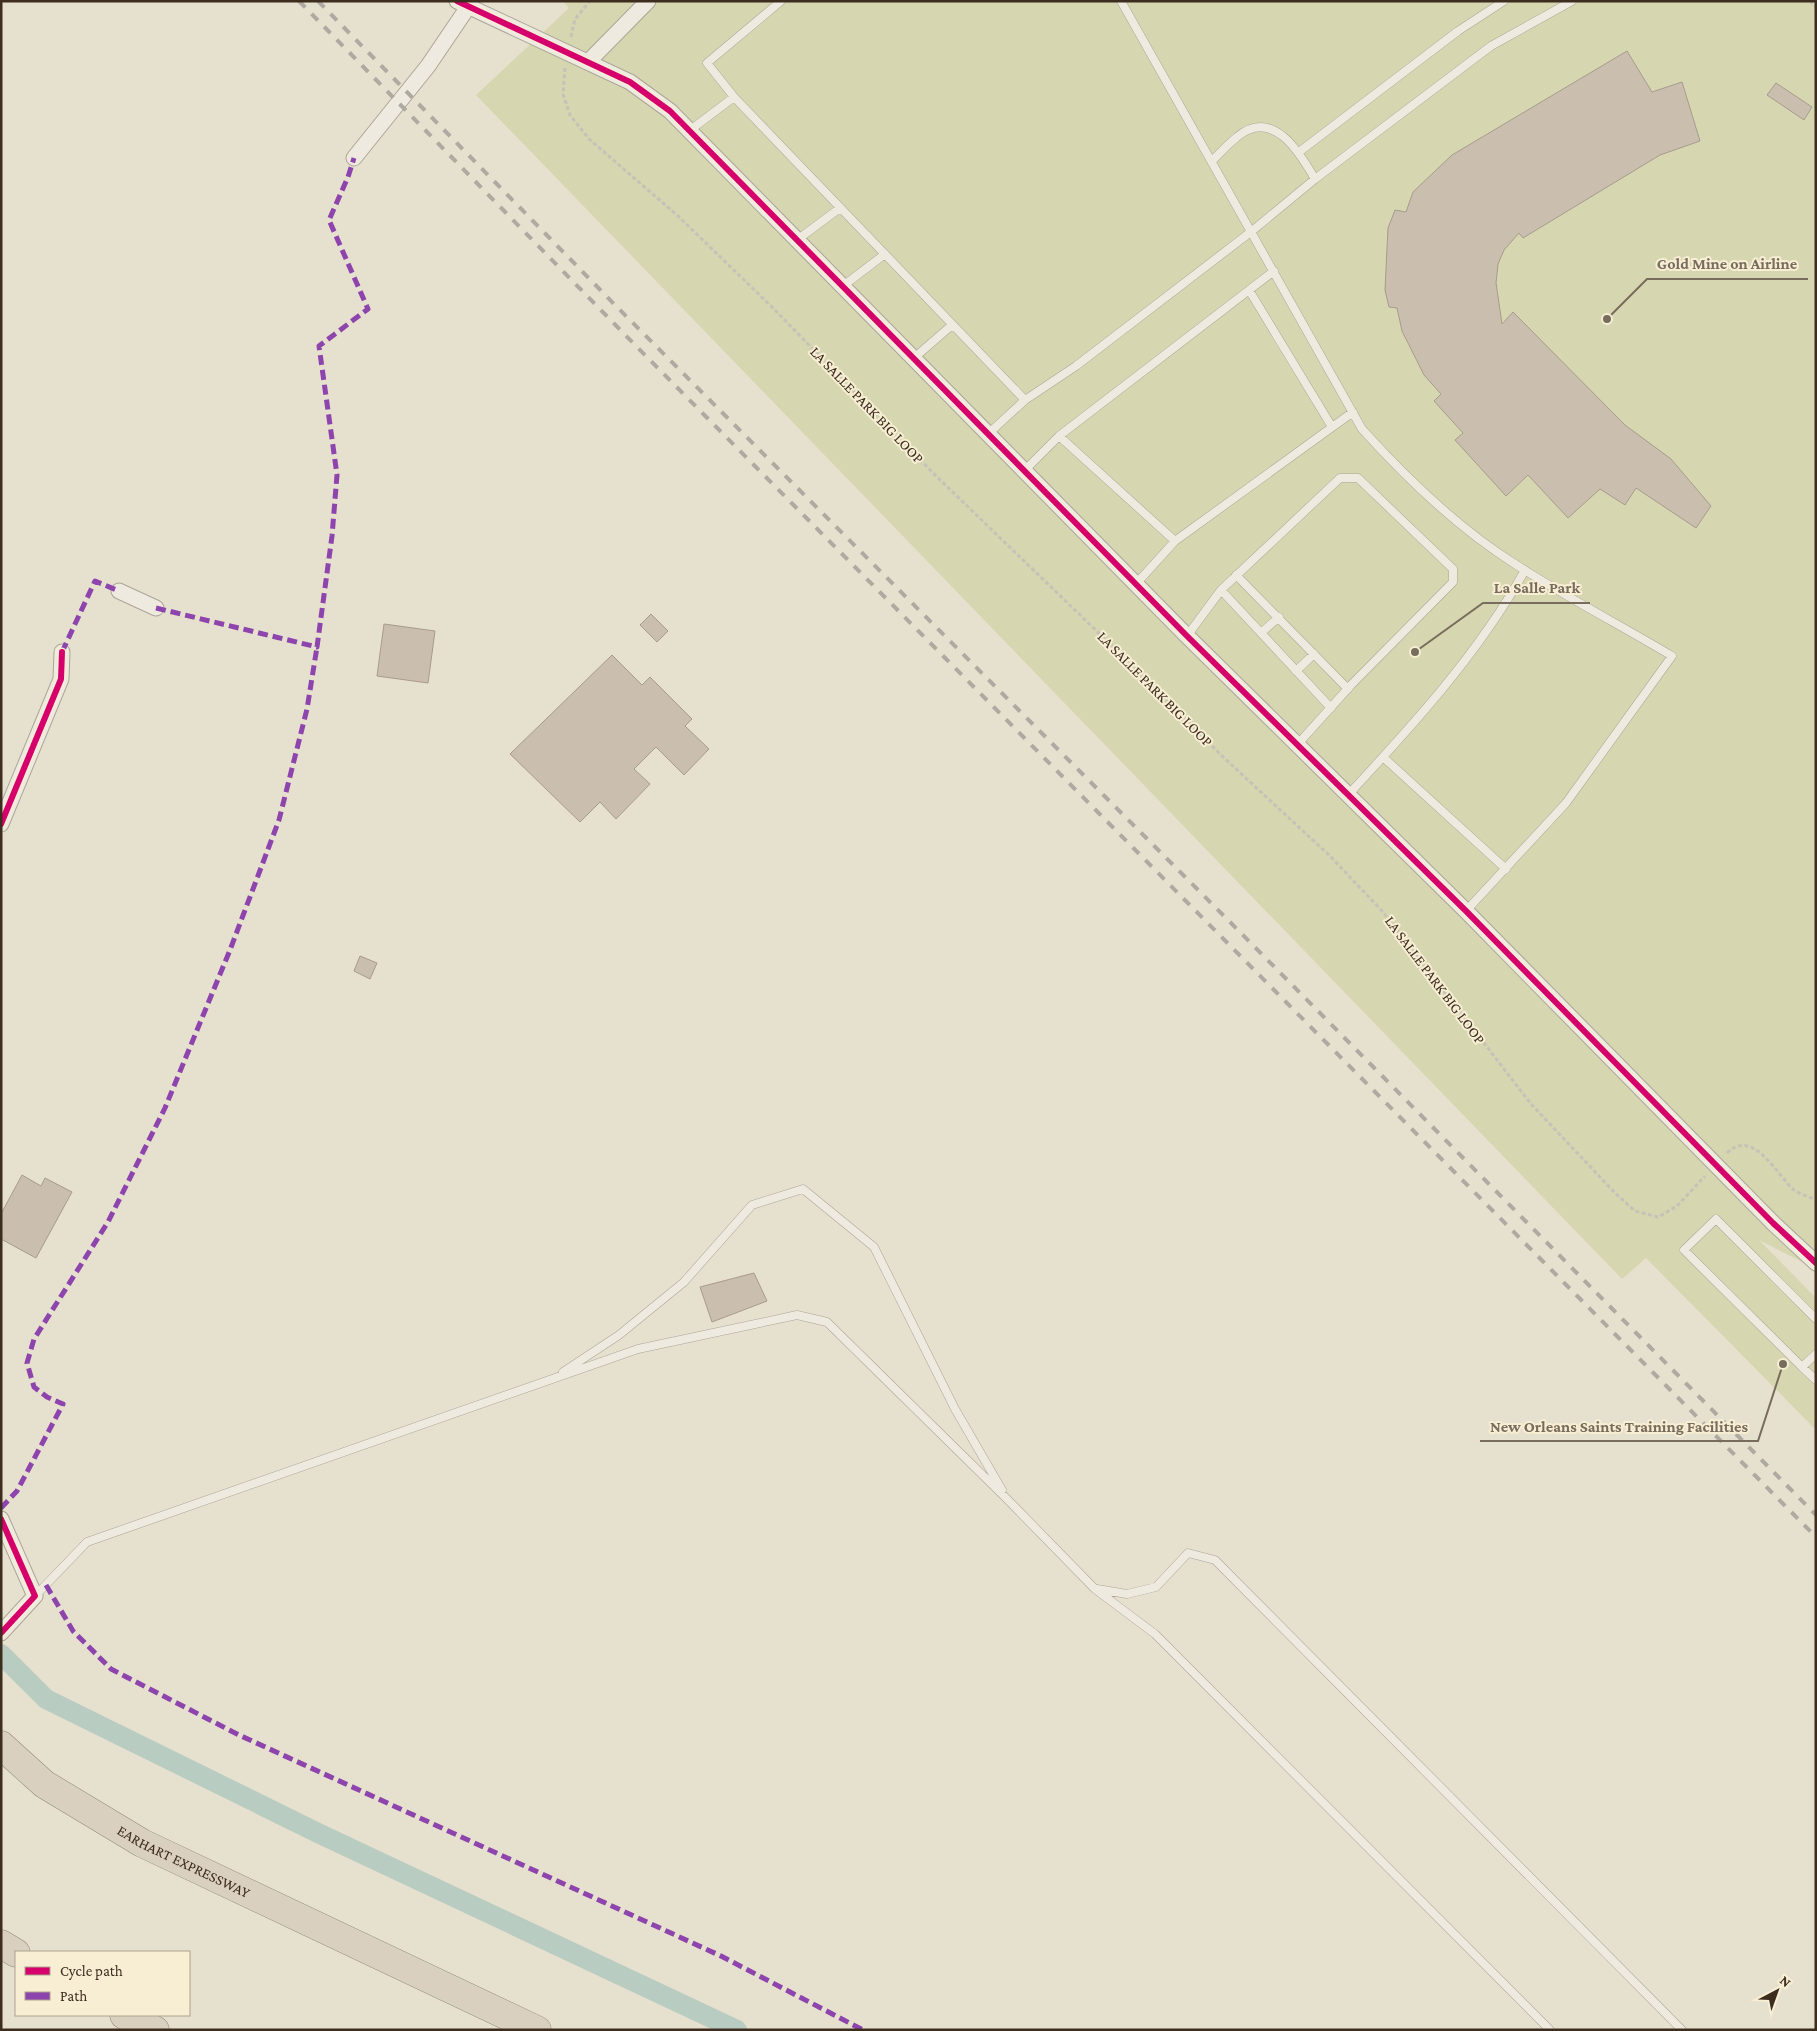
<svg xmlns="http://www.w3.org/2000/svg" width="1817" height="2031" viewBox="0 0 1817 2031" font-family="'Crimson Pro',serif">
  <style>
    .green { fill: #d6d7b0 }
    .lines { fill: none; stroke-linecap: round; stroke-linejoin: round }
    .canal { stroke: #b9ccc1; stroke-width: 20 }
    .building { fill: #cabeaf; stroke: #a79b8d }
    .service-casing { stroke: #aca597; stroke-width: 9 }
    .minor-casing { stroke: #aca597; stroke-width: 17 }
    .motorway-casing { stroke: #918a7e; stroke-width: 29 }
    .path { stroke: #c7c1b7; stroke-width: 3; stroke-dasharray: 4 2.5; stroke-linecap: butt }
    .service { stroke: #eeeae0; stroke-width: 8 }
    .minor { stroke: #eeeae0; stroke-width: 15 }
    .motorway { stroke: #dad0bf; stroke-width: 28 }
    .rail { stroke: #aeaaa1; stroke-width: 4; stroke-dasharray: 9 9; stroke-linecap: butt }
    .quiet { stroke: #8e44ad; stroke-width: 5; stroke-dasharray: 10 5; stroke-linecap: butt }
    .cycleway-casing { stroke: #f8eed4; stroke-width: 9 }
    .cycleway { stroke: #d6006c; stroke-width: 6 }
    .labels { text-anchor: middle; dominant-baseline: central; stroke-width: 4; stroke-linejoin: round; paint-order: stroke }
    .street-label { font-size: 15px; fill: #3c2d1e; stroke: #f8eed4 }
    .leader { fill: none; stroke: #786c5c; stroke-width: 2 }
    .callout-dot { fill: #786c5c; stroke: #f8eed4; stroke-width: 2 }
    .callout-label { font-size: 16px; text-anchor: middle; font-weight: bold; fill: #786c5c; stroke: #f8eed4; stroke-width: 4; stroke-linejoin: round; paint-order: stroke }
  </style>
  <rect width="100%" height="100%" fill="#e6e0ce"/>
  <path class="green" d="M 563,1 L 1816,1 L 1816,1269 L 1759,1240 L 1816,1298 L 1816,1430 L 1646,1258 L 1622,1279 L 476,95 L 569,8 Z"/>
  <g class="lines">
    <path class="canal" d="M 1,1654 L 46,1699 L 320,1834 L 737,2030"/>
  </g>
  <path class="building" d="M 1627,51 L 1652,92 L 1682,82 L 1700,141 L 1660,155 L 1523,238 L 1519,233 L 1504,250 L 1498,264 L 1496,283 L 1502,324 L 1513,312 L 1625,425 L 1671,459 L 1711,506 L 1696,528 L 1636,488 L 1625,505 L 1600,489 L 1568,518 L 1528,475 L 1506,496 L 1455,440 L 1463,433 L 1434,401 L 1441,394 L 1424,375 L 1402,331 L 1397,308 L 1389,307 L 1385,290 L 1388,228 L 1395,210 L 1406,212 L 1413,192 L 1452,155 Z
    M 1776,83 L 1812,107 L 1804,120 L 1767,95 Z
    M 651,614 L 668,631 L 657,642 L 640,625 Z
    M 384,624 L 435,631 L 428,683 L 377,676 Z
    M 612,655 L 642,685 L 650,677 L 692,719 L 685,726 L 709,749 L 684,775 L 656,747 L 634,769 L 650,784 L 616,819 L 600,802 L 580,822 L 510,754 Z
    M 360,956 L 377,963 L 370,979 L 354,971 Z
    M 22,1175 L 41,1186 L 45,1178 L 72,1192 L 36,1258 L 1,1239 L 1,1214 Z
    M 754,1273 L 767,1301 L 712,1322 L 700,1287 Z"/>
  <g class="lines">
    <g class="service-casing">
      <path id="service" d="M 781,1 L 707,63 L 734,97 L 1025,400
        M 1121,1 L 1362,429 C 1407,479 1458,528 1515,564 C 1566,597 1620,625 1672,656 L 1566,803 L 1466,911
        M 689,131 L 734,97
        M 1299,152 L 1458,31 L 1504,1
        M 1212,161 C 1220,153 1228,144 1237,137 C 1273,107 1300,153 1315,179 L 1491,46 L 1572,1
        M 797,240 L 840,208
        M 843,286 L 885,254
        M 1249,290 L 1332,427
        M 914,358 L 952,325
        M 988,434 L 1025,400 L 1076,366 L 1252,231 L 1315,179
        M 1059,436 L 1175,541
        M 1024,471 L 1059,436 L 1274,271
        M 1236,575 L 1348,689
        M 1136,584 L 1175,541 L 1353,412
        M 1221,590 L 1331,708
        M 1261,633 L 1279,617
        M 1187,636 L 1221,590 L 1340,478 L 1358,478 L 1453,569 L 1453,582 L 1351,685 L 1297,745
        M 1296,671 L 1314,654
        M 1383,757 L 1506,869
        M 1348,795 C 1413,725 1479,653 1525,570
        M 1816,1354 L 1802,1367 L 1816,1380
        M 1802,1367 L 1684,1250 L 1716,1219 L 1816,1319
        M 563,1372 L 619,1335 L 684,1282 L 752,1205 L 803,1189 L 874,1247 L 955,1409 L 1002,1490
        M 1097,1589 L 1127,1594 L 1156,1587 L 1188,1553 L 1215,1560 L 1682,2030
        M 35,1596 L 87,1542 L 638,1349 L 797,1315 L 827,1322 L 1006,1498 L 1095,1589 L 1155,1634 L 1550,2030"/>
    </g>
    <g class="minor-casing">
      <path id="minor" d="M 457,1 L 630,82 L 670,111 L 1187,636 L 1466,911 L 1773,1223 L 1816,1263
        M 589,61 L 648,1
        M 354,158 L 428,66 L 468,7
        M 119,591 L 156,608
        M 1,824 L 61,679 L 62,652
        M 1,1519 L 35,1596 L 1,1633"/>
    </g>
    <g class="motorway-casing">
      <g id="motorway">
        <path id="s1" d="M 1,1745 L 44,1784 L 142,1843 L 537,2030"/>
        <path d="M 1,1944 L 16,1953"/>
        <path d="M 124,2015 L 155,2030"/>
      </g>
    </g>
    <path class="path" d="M 1810,1 L 1816,7
      M 571,37 L 575,19 L 590,1
      M 565,68 L 563,94 L 570,115 L 589,139 L 678,216 L 772,307 L 937,477 L 1135,668 L 1221,755 L 1330,856 L 1383,912 L 1531,1104 L 1615,1193 L 1635,1211 L 1658,1217 L 1677,1206 L 1705,1176
      M 1727,1153 C 1753,1127 1777,1175 1794,1190 C 1800,1194 1809,1197 1816,1200"/>
    <use href="#service" class="service"/>
    <use href="#minor" class="minor"/>
    <use href="#motorway" class="motorway"/>
    <path class="rail" d="M 299,1 L 636,346 L 1816,1537
      M 318,1 L 617,307 L 1230,922 L 1816,1515"/>
    <path class="quiet" d="M 156,608 L 317,647 L 332,536 L 337,475 L 319,346 L 368,309 L 329,220 L 348,177 L 354,158
      M 62,652 L 95,581 L 119,591
      M 1,1508 L 17,1491 L 63,1404 L 47,1397 L 34,1387 L 27,1363 L 34,1339 L 108,1222 L 165,1108 L 230,950 L 279,820 L 307,709 L 317,647
      M 46,1585 L 73,1631 L 111,1669 L 239,1735 L 721,1956 L 863,2030"/>
    <g class="cycleway-casing">
      <path id="cycleway" d="M 457,1 L 630,82 L 670,111 L 1187,636 L 1466,911 L 1773,1223 L 1816,1263
        M 1,824 L 61,679 L 62,652
        M 1,1519 L 35,1596 L 1,1633"/>
    </g>
    <use href="#cycleway" class="cycleway"/>
  </g>
  <g class="labels">
    <g class="street-label">
      <text transform="translate(867 405) rotate(46)">LA SALLE PARK BIG LOOP</text>
      <text transform="translate(1155 689) rotate(45)">LA SALLE PARK BIG LOOP</text>
      <text transform="translate(1435 980) rotate(53)">LA SALLE PARK BIG LOOP</text>
      <text stroke="none"><textPath href="#s1" startOffset="218">EARHART EXPRESSWAY</textPath></text>
    </g>
  </g>
  <path class="leader" d="M1607 319L1647 279H1808M1415 652L1483 603H1590M1783 1364L1758 1441H1480"/>
  <g class="callout-dot">
    <circle cx="1607" cy="319" r="5"/>
    <circle cx="1415" cy="652" r="5"/>
    <circle cx="1783" cy="1364" r="5"/>
  </g>
  <g class="callout-label">
    <text x="1727" y="269">Gold Mine on Airline</text>
    <text x="1537" y="593">La Salle Park</text>
    <text x="1619" y="1432">New Orleans Saints Training Facilities</text>
  </g>
  <rect width="1817" height="2031" fill="none" stroke="#3c2d1e" stroke-width="5"/>
  <rect x="15" y="1951" width="175" height="65" fill="#f8eed4" stroke="#ada18b"/>
  <rect x="25" y="1967" width="25" height="8" fill="#d6006c" stroke="#ada18b"/>
  <text x="60" y="1976" font-size="15" fill="#3c2d1e">Cycle path</text>
  <rect x="25" y="1992" width="25" height="8" fill="#8e44ad" stroke="#ada18b"/>
  <text x="60" y="2001" font-size="15" fill="#3c2d1e">Path</text>
  <g transform="translate(1777 1991) rotate(41)" stroke="#f8eed4" stroke-width="4" paint-order="stroke">
  <path d="M0-4L9 19L0 12L-9 19Z" fill="#3c2d1e"/>
  <text y="-8" font-size="14" font-weight="bold" text-anchor="middle" fill="#3c2d1e">N</text>
  </g>
</svg>
